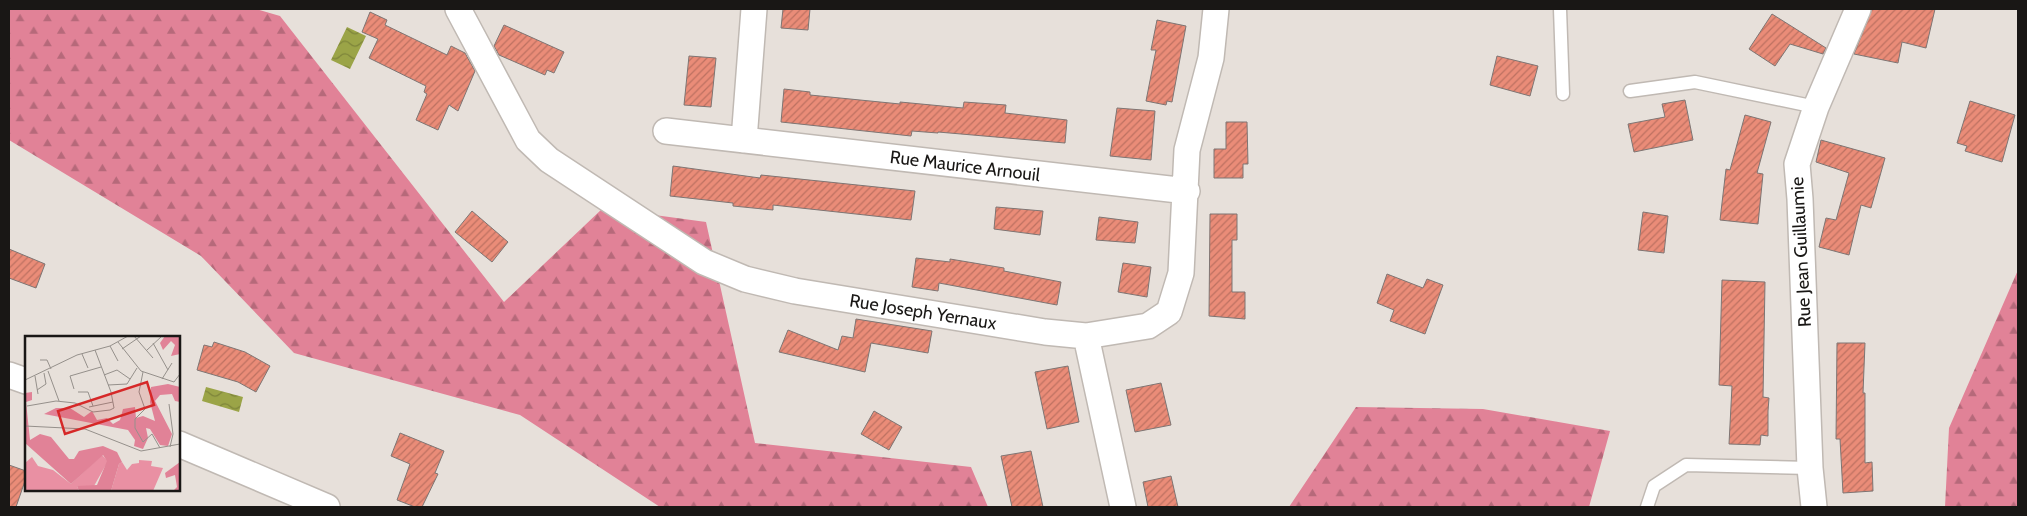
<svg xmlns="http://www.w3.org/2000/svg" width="2027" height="516" viewBox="0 0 2027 516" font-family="Cabin,sans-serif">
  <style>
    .forest { fill: url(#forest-firs) }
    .water { fill: url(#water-waves) }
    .building { fill: url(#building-hatch); stroke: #7e7573 }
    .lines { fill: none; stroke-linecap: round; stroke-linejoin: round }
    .lane-casing { stroke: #c0b9b3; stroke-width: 15 }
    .street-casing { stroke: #c0b9b3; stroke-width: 28 }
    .lane { stroke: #fff; stroke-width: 12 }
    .street { stroke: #fff; stroke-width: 25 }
    .labels { text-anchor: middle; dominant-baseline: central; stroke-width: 4; stroke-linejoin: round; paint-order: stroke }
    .street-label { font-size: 18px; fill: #191715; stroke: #fff }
    .inset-road { fill: none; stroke: #95908b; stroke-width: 1 }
    .view { fill: #d62828; fill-opacity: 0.15; stroke: #d62828; stroke-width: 2.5 }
    .inset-edge { fill: none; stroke: #191715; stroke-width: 2.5 }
  </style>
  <defs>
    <pattern id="forest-firs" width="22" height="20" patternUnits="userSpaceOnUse" patternTransform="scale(1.25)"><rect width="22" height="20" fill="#e18297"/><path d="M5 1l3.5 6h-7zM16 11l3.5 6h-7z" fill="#b6697a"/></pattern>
    <pattern id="water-waves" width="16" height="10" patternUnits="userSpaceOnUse" patternTransform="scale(1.25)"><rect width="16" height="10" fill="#9ba447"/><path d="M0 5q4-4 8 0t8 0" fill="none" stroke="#7e853a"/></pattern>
    <pattern id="building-hatch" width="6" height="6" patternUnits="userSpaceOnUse" patternTransform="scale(1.25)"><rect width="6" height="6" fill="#ea8c78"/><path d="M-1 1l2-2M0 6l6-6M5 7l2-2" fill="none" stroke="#bd7161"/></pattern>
  </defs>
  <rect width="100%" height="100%" fill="#e7e0da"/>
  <path class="forest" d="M 9,9 L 256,9 L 280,16 L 504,302 L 603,208 L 706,222 L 755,443 L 971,467 L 988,507 L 660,507 L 520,415 L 294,353 L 201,256 L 9,140 Z
    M 2018,270 L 2018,507 L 1945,507 L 1949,428 Z
    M 1356,407 L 1483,409 L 1610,431 L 1589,507 L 1289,507 Z"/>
  <path class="water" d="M 347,27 L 366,36 L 350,69 L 331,60 Z
    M 206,387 L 243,397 L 239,412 L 202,401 Z"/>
  <path class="building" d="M 783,9 L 810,9 L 808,30 L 781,28 Z
    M 1872,9 L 1935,9 L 1926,48 L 1902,42 L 1898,63 L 1854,54 Z
    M 370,12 L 387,20 L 385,25 L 447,55 L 451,46 L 465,53 L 475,71 L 458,111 L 449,105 L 438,130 L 416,120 L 427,94 L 424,92 L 426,86 L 369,58 L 378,39 L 362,32 Z
    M 1772,14 L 1826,48 L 1823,54 L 1790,44 L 1775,66 L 1749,49 Z
    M 1157,20 L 1186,26 L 1172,102 L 1167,101 L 1166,105 L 1146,101 L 1156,50 L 1151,50 Z
    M 504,25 L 564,52 L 554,73 L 547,70 L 545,75 L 499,55 L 494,46 Z
    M 689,56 L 716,58 L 711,107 L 684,105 Z
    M 1497,56 L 1538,66 L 1530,96 L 1490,85 Z
    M 784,89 L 810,92 L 810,95 L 900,104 L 900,102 L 963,108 L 964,102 L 1006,105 L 1005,113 L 1067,120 L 1065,143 L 938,132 L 938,133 L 912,131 L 911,136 L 781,122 Z
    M 1685,100 L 1693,140 L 1634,152 L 1628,124 L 1665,117 L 1662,104 Z
    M 1970,101 L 2015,115 L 2002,162 L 1965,151 L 1967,146 L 1957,143 Z
    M 1117,108 L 1155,111 L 1151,160 L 1110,156 Z
    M 1745,115 L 1771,122 L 1757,173 L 1763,174 L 1758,224 L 1720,220 L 1726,169 L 1730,170 Z
    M 1226,122 L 1247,122 L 1248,164 L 1243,164 L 1243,178 L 1214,178 L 1214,149 L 1226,149 Z
    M 1821,140 L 1885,158 L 1871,208 L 1861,205 L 1849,255 L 1819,247 L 1826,218 L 1836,220 L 1849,173 L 1816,162 Z
    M 673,166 L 760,178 L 761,175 L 915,191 L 911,220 L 773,205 L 773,210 L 733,206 L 733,203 L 670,196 Z
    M 996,207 L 1043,211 L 1040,235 L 994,229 Z
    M 472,211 L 508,242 L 492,262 L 455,232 Z
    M 1643,212 L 1668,216 L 1664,253 L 1638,250 Z
    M 1210,214 L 1237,214 L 1237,240 L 1232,240 L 1232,292 L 1245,292 L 1245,319 L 1209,316 Z
    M 1099,217 L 1138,222 L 1135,243 L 1096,240 Z
    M 9,249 L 45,264 L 36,288 L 9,278 Z
    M 916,258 L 950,262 L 950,259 L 1004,268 L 1004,271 L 1061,282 L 1057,305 L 939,283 L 938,291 L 912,287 Z
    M 1123,263 L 1151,267 L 1147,297 L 1118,292 Z
    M 1387,274 L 1423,288 L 1427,279 L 1443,285 L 1425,334 L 1390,321 L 1394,310 L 1377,303 Z
    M 1722,280 L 1765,282 L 1763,397 L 1769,398 L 1768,411 L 1768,436 L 1761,435 L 1760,445 L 1729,444 L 1732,386 L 1719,385 Z
    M 856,319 L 932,331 L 928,353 L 871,343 L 865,372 L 779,352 L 788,330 L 838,350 L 842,336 L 853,338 Z
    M 214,342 L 245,352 L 270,366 L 256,392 L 238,382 L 197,370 L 204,345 L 212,347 Z
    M 1837,343 L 1865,343 L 1863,393 L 1865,393 L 1865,463 L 1872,462 L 1873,491 L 1843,493 L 1840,439 L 1836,439 Z
    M 1068,366 L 1079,422 L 1047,429 L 1035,372 Z
    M 1161,383 L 1171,425 L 1135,432 L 1126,390 Z
    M 874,411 L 902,427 L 889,450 L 861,434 Z
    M 400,433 L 444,451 L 435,473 L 438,474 L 422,507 L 415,507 L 397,500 L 410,464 L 391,456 Z
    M 1031,451 L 1043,507 L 1012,507 L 1001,456 Z
    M 9,465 L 26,471 L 26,478 L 16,507 L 9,507 Z
    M 1171,476 L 1178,507 L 1148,507 L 1143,482 Z"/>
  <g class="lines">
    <g class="lane-casing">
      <path id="lane" d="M 1560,9 L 1563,94
        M 1630,91 L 1695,82 L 1816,107
        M 1647,507 L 1654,486 L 1686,465 L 1810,468"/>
    </g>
    <g class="street-casing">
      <path id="street" d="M 458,9 L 528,140 L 549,160 L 704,262 L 745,279 L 795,291 L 1045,332 L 1086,336 L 1148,326 L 1169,312 L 1181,273 L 1187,150 L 1211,58 L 1216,9
        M 666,131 L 1187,191
        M 744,140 L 754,9
        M 1086,336 L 1123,507
        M 9,375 L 26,381
        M 179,444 L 327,507
        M 1814,507 L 1810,468 L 1800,199 L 1797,164 L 1816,107 L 1858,9"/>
    </g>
    <use href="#lane" class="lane"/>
    <use href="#street" class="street"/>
  </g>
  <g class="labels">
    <g class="street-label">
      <text transform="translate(965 166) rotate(7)">Rue Maurice Arnouil</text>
      <text transform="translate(1801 252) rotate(-93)">Rue Jean Guillaumie</text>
      <text transform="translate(923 312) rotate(9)">Rue Joseph Yernaux</text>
    </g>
  </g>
  <g transform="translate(25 336)">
    <rect width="155" height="155" fill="#e7e0da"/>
    <path d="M 77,119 L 83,125 L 69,150 L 52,150 L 54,155 L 0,155 L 0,127 L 7,121 L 13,130 L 28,134 L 46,148 ZM 114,124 L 127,125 L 126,130 L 138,132 L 128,155 L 86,155 L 94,128 L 97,126 L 102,134 L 107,128 L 114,127 Z" fill="#e990a3"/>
    <path d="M 140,0 L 155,0 L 155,18 L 146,20 L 150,9 L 146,5 L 138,14 L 135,7 ZM 143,48 L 155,51 L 155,66 L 150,65 L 147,58 L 135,59 L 130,65 L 147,98 L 143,110 L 135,109 L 125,93 L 121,92 L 123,102 L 118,113 L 109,110 L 110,104 L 103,94 L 19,78 L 31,72 L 45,72 L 59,81 L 67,75 L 72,84 L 82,82 L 88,88 L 95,84 L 98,73 L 110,71 L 111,82 L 118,80 L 130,85 L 125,66 L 126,51 ZM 7,56 L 7,64 L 1,66 L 5,104 L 15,98 L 26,101 L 44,123 L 49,123 L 54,115 L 78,110 L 92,116 L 97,126 L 94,128 L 86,155 L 54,155 L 52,150 L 72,149 L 82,125 L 78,119 L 46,148 L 0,107 L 0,57 ZM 155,126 L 155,155 L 148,155 L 152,151 L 150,139 L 141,142 L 140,137 Z" fill="#e18297"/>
    <path class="inset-road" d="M 109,0 L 128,22M 93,6 L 116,35 L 149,46 L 155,38M 128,7 L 143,34M 85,10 L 93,25M 97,13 L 116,0M 70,14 L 86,56 L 89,72 L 85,74M 122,14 L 137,0M 57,18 L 63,32M 15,24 L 22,24 L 26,33M 23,35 L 34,65M 118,36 L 114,56 L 120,73 L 110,83 L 110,92 L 118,106 L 127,98 L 135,112M 79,39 L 92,34 L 105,43M 10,40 L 13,58M 137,43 L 147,27M 0,44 L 52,19 L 85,10 L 103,0M 83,49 L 102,48 L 112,32M 49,53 L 45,40 L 76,31M 12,54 L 21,48 L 19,37M 53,56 L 63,56 L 68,70M 144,68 L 148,98 L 145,111M 2,70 L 31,65 L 50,67 L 68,76 L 85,74M 64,71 L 88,66M 0,90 L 60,93 L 116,115 L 155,108"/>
    <path class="view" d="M 122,46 L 129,69 L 40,98 L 33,75 Z"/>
    <rect width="155" height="155" class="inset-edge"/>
  </g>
  <rect width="2027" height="516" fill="none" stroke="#191715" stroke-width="20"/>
</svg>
